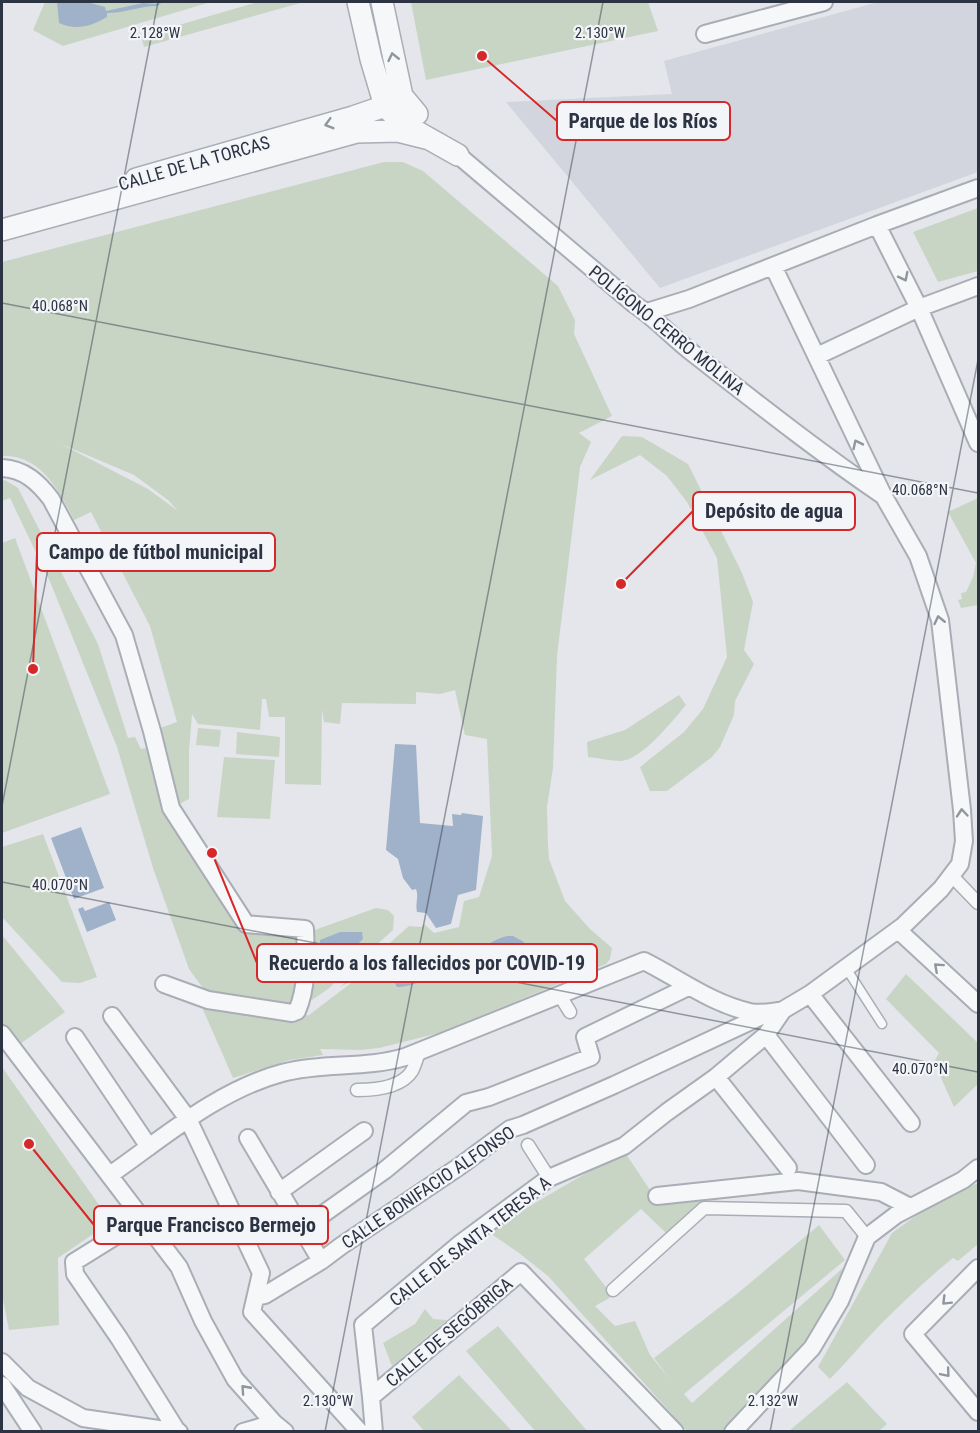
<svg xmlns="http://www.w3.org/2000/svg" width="980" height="1433" viewBox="0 0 980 1433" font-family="'Roboto Condensed',sans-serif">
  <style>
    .built { fill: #d2d5dd }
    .green { fill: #c8d5c5; fill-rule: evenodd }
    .water { fill: #a0b2c9 }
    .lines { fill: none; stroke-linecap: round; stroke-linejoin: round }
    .service-casing { stroke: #a9adb5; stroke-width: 11 }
    .pedestrian-casing { stroke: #a9adb5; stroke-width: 15 }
    .minor-casing { stroke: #a9adb5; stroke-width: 20 }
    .tertiary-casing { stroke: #a9adb5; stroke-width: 24 }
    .service { stroke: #f6f7f9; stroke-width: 8 }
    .pedestrian { stroke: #f6f7f9; stroke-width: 12 }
    .minor { stroke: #f6f7f9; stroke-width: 16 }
    .tertiary { stroke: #f6f7f9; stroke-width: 21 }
    .oneway { stroke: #91959e }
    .ticks { fill: none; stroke: #2c3343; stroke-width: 1.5; stroke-opacity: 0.45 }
    .labels { text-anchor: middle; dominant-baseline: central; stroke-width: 4.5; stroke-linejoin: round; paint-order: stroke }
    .street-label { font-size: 18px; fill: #2c3343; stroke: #f3f5f8 }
    .ticks-label { font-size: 15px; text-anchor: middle; fill: #2c3343; stroke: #f3f5f8; stroke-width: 4.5; stroke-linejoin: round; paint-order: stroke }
    .leader { fill: none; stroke: #d62828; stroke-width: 2 }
    .callout-dot { fill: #d62828; stroke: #f3f5f8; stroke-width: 2 }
    .callout { fill: #f3f5f8; stroke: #d62828; stroke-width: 2 }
    .callout-label { font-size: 20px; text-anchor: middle; font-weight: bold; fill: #2c3343 }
  </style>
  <rect width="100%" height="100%" fill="#e4e6eb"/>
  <path class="built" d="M 878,2 L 978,2 L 978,172 L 660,288 L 506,102 L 672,94 L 664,61 Z"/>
  <path class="green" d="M 45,2 L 211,2 L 63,46 L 33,30 Z
    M 258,2 L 304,2 L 144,47 L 141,36 Z
    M 411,2 L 648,2 L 658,31 L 426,80 Z
    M 384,162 L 403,162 L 423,171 L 558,286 L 575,320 L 574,334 L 612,416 L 579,433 L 591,442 L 580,467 L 557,656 L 553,768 L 547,807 L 548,845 L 549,859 L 565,901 L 590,929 L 612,948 L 610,959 L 606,964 L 439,1033 L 379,1048 L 360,1050 L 320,1049 L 323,1055 L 290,1060 L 233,1078 L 201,1005 L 205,991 L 189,969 L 153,868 L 117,747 L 51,584 L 10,498 L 2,501 L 2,481 L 5,480 L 18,488 L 98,644 L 128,738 L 135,737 L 141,749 L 152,747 L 152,731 L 177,722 L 150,626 L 91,512 L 74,520 C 59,490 40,454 2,456 L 2,262 ZM 61,444 L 134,475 L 168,500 L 178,511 L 148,489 ZM 455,690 L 465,735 L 487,739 L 492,856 L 479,897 L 464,901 L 459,927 L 434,933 L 424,924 L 422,927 L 409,926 L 340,987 L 359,977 L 309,1015 L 284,1019 L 300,1003 L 305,929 L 246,923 L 172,808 L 189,799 L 189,751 L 192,714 L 198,724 L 260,730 L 262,699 L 266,699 L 269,717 L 285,717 L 285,784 L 321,785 L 322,709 L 324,722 L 340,724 L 342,703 L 416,704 L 416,692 L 440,694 Z
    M 978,208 L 978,271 L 938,282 L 913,232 Z
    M 622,436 L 642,437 L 688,464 L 742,573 L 753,602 L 744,650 L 754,664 L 735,701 L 734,715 L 720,747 L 712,757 L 667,791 L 650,791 L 640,767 L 684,732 L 703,709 L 727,657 L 717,558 L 687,502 L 667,476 L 640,455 L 590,480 Z
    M 978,498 L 978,605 L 961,608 L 958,600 L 962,599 L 961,593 L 966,592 L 973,577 L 976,563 L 948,512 Z
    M 15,538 L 110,794 L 2,833 L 2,543 Z
    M 679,695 L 686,705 C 673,720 642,760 621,761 C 611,761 599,758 588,757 L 587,742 L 625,730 Z
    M 198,728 L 221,730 L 219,747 L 196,745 Z
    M 237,732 L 280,737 L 279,757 L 236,754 Z
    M 224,757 L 275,760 L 270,819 L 217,817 Z
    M 43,834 L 97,977 L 80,983 L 62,982 L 2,917 L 2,847 Z
    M 376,908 L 388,910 L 394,916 L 393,930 L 328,989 L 312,1000 L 306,995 L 312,931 Z
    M 2,935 L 65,1012 L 13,1049 L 2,1034 Z
    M 906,974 L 978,1043 L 978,1084 L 954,1107 L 934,1062 L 939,1053 L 886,999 Z
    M 2,1067 L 111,1222 L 58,1258 L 59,1325 L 9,1330 L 2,1294 Z
    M 624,1151 L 658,1202 L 692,1196 L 701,1201 L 666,1233 L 641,1209 L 584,1259 L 613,1296 L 595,1306 L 615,1326 L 635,1321 L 650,1355 L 670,1379 L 654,1358 L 738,1293 L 819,1225 L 845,1260 L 684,1394 L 692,1403 L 844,1267 L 808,1347 L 728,1431 L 687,1431 L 548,1276 L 519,1253 L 487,1231 Z
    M 978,1183 L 978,1244 L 958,1261 L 953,1258 C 928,1278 904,1301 881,1324 C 863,1342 848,1361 830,1379 L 818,1367 L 892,1233 L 935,1202 Z
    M 425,1309 L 433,1319 L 447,1320 L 392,1366 L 383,1343 L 415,1324 Z
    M 498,1326 L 587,1431 L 535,1431 L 466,1351 Z
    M 459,1375 L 512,1431 L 424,1431 L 412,1417 Z
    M 847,1382 L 887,1424 L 879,1431 L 789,1431 Z"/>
  <path class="water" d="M 57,2 L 87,2 L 105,7 L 106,11 L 143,3 L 156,4 L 158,2 L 162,2 L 158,6 C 140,6 125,13 107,13 L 107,17 C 92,26 76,31 59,23 Z
    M 395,744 L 416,745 L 420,823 L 453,826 L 452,814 L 461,815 L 462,813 L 483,816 L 476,890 L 458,895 L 451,924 L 436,928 L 426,913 L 417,912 C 415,903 419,897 416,889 L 412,890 L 403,878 L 398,859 L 386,850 Z
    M 81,827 L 104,888 L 74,899 L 51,838 Z
    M 109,902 L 116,920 L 87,932 L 78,909 L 83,907 L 85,911 Z
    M 340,932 L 362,932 L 363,939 C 351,951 344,958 325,955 L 320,948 L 320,940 Z
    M 507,936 L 513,936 L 524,942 L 523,955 L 512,967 C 496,968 487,967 475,956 C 485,945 493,940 507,936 Z
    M 424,956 L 441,964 C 435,978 412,987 397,987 L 393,979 L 400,970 Z"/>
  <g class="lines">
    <g class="service-casing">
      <path id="service" d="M 846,968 L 882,1024"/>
    </g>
    <g class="pedestrian-casing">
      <path id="pedestrian" d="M 951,875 L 978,903
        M 559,994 L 570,1012
        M 357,1090 C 375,1090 401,1088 412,1071 C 415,1065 417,1058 419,1052
        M 528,1145 L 549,1178
        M 613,1290 L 704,1208 L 846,1211 L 867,1237"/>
    </g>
    <g class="minor-casing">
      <path id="minor" d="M 705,34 L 824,2
        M 458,155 L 634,304 C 655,318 671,336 690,351 C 753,400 816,450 882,495
        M 877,225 L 919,308 L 978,443
        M 647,312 L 689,299 L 877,225 L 978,188
        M 817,356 L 919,308 L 978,286
        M 2,468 C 24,469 38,482 51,499 L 124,635 L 152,731 L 171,808 L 246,924 L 305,929 C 306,956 308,986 297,1011 L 292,1013 L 208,1000 L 164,984
        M 898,930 L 978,1004
        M 810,994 L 911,1123
        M 112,1016 L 188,1119 L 261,1273 L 252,1312 L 360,1432
        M 2,1034 L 179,1267 L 203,1321 L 235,1379 L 274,1423 L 285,1432
        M 766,1035 L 866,1165
        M 75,1037 L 149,1147
        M 716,1077 L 788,1168
        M 248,1138 L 321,1261
        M 110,1175 C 163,1138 218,1090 282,1073 C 323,1062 365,1069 405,1057 L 644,961 C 678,978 712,1004 750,1012 C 761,1014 773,1012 783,1010
        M 279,1192 L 364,1131
        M 657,1196 L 798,1181 L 881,1192 L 910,1207
        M 145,1224 L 119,1234 L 74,1262 L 75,1274 L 119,1338 L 177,1431
        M 302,1229 L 385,1170 L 466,1103 L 489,1097 L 591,1057 L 585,1037 L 688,987
        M 978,1268 L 913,1334 L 978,1412
        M 256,1297 L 265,1295 L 321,1261 L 341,1246 L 460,1166 L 510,1129 L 523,1125 L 614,1085 L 766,1014
        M 2,1362 L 28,1388 L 83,1418 L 179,1432
        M 2,1385 L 33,1432
        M 371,1397 L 363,1325 L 461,1243 L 549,1178 L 624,1146 L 667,1112 L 716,1077 L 766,1035 L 783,1010 L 810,994 L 903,926 L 941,889 L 960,864 L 964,841 L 962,810 L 940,620 L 918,556 L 883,495 L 773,266
        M 243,1432 L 274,1423
        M 374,1432 L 371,1397 L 521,1272 L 675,1432
        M 733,1432 L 812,1348 L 840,1301 L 867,1237 L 896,1215 L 963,1180 L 978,1168"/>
    </g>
    <g class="tertiary-casing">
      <path id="tertiary" d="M 358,2 L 371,59 L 385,106 L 403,124 L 458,155
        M 382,2 L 402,96 L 417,114
        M 136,179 L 353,117 L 385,106 L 411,108
        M 2,230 L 357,132 L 398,131 L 426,138"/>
    </g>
    <use href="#service" class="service"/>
    <use href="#pedestrian" class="pedestrian"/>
    <use href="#minor" class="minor"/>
    <use href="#tertiary" class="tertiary"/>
  </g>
  <defs><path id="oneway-chevron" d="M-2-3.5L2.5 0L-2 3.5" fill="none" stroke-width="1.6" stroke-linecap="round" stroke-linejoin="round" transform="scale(1.5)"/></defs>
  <g class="oneway">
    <use href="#oneway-chevron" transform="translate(393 57) rotate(-103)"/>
    <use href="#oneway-chevron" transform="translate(329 124) rotate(164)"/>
    <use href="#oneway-chevron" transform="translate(904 277) rotate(63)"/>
    <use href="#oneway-chevron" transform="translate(857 444) rotate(-116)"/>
    <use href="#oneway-chevron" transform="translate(939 620) rotate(-103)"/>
    <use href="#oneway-chevron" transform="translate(962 813) rotate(-95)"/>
    <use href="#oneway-chevron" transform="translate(938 967) rotate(-138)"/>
    <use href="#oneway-chevron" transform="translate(946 1301) rotate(135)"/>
    <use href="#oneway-chevron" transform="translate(946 1373) rotate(50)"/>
    <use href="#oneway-chevron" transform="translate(245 1389) rotate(-132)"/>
  </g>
  <path class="ticks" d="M 2,303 L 978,493M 2,806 L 158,2M 2,882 L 978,1072M 325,1432 L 603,2M 770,1432 L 978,360"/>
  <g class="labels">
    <g class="street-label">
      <text transform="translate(194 163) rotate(-16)">CALLE DE LA TORCAS</text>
      <text transform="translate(667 330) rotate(39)">POLÍGONO CERRO MOLINA</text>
      <text transform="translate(428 1187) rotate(-34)">CALLE BONIFACIO ALFONSO</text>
      <text transform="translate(470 1241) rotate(-38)">CALLE DE SANTA TERESA A</text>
      <text transform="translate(449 1332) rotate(-40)">CALLE DE SEGÓBRIGA</text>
    </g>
  </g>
  <g class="ticks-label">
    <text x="155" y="38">2.128°W</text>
    <text x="600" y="38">2.130°W</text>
    <text x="60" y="311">40.068°N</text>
    <text x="920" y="495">40.068°N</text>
    <text x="60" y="890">40.070°N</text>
    <text x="920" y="1074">40.070°N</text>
    <text x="328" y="1406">2.130°W</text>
    <text x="773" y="1406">2.132°W</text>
  </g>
  <path class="leader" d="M482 56L557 121M621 584L693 511M33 669L37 552M212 853L257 963M29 1144L94 1225"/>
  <g class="callout-dot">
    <circle cx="482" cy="56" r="6"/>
    <circle cx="621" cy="584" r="6"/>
    <circle cx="33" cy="669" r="6"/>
    <circle cx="212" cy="853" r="6"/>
    <circle cx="29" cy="1144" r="6"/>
  </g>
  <g class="callout">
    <rect x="557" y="102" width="173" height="38" rx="6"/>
    <rect x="693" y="492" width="162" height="38" rx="6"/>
    <rect x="37" y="533" width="238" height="38" rx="6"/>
    <rect x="257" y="944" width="340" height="38" rx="6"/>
    <rect x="94" y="1206" width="234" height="38" rx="6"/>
  </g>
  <g class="callout-label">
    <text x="643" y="128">Parque de los Ríos</text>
    <text x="774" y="518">Depósito de agua</text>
    <text x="156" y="559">Campo de fútbol municipal</text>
    <text x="427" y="970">Recuerdo a los fallecidos por COVID-19</text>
    <text x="211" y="1232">Parque Francisco Bermejo</text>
  </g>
  <rect width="980" height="1433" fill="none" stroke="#2c3343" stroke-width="6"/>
</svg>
